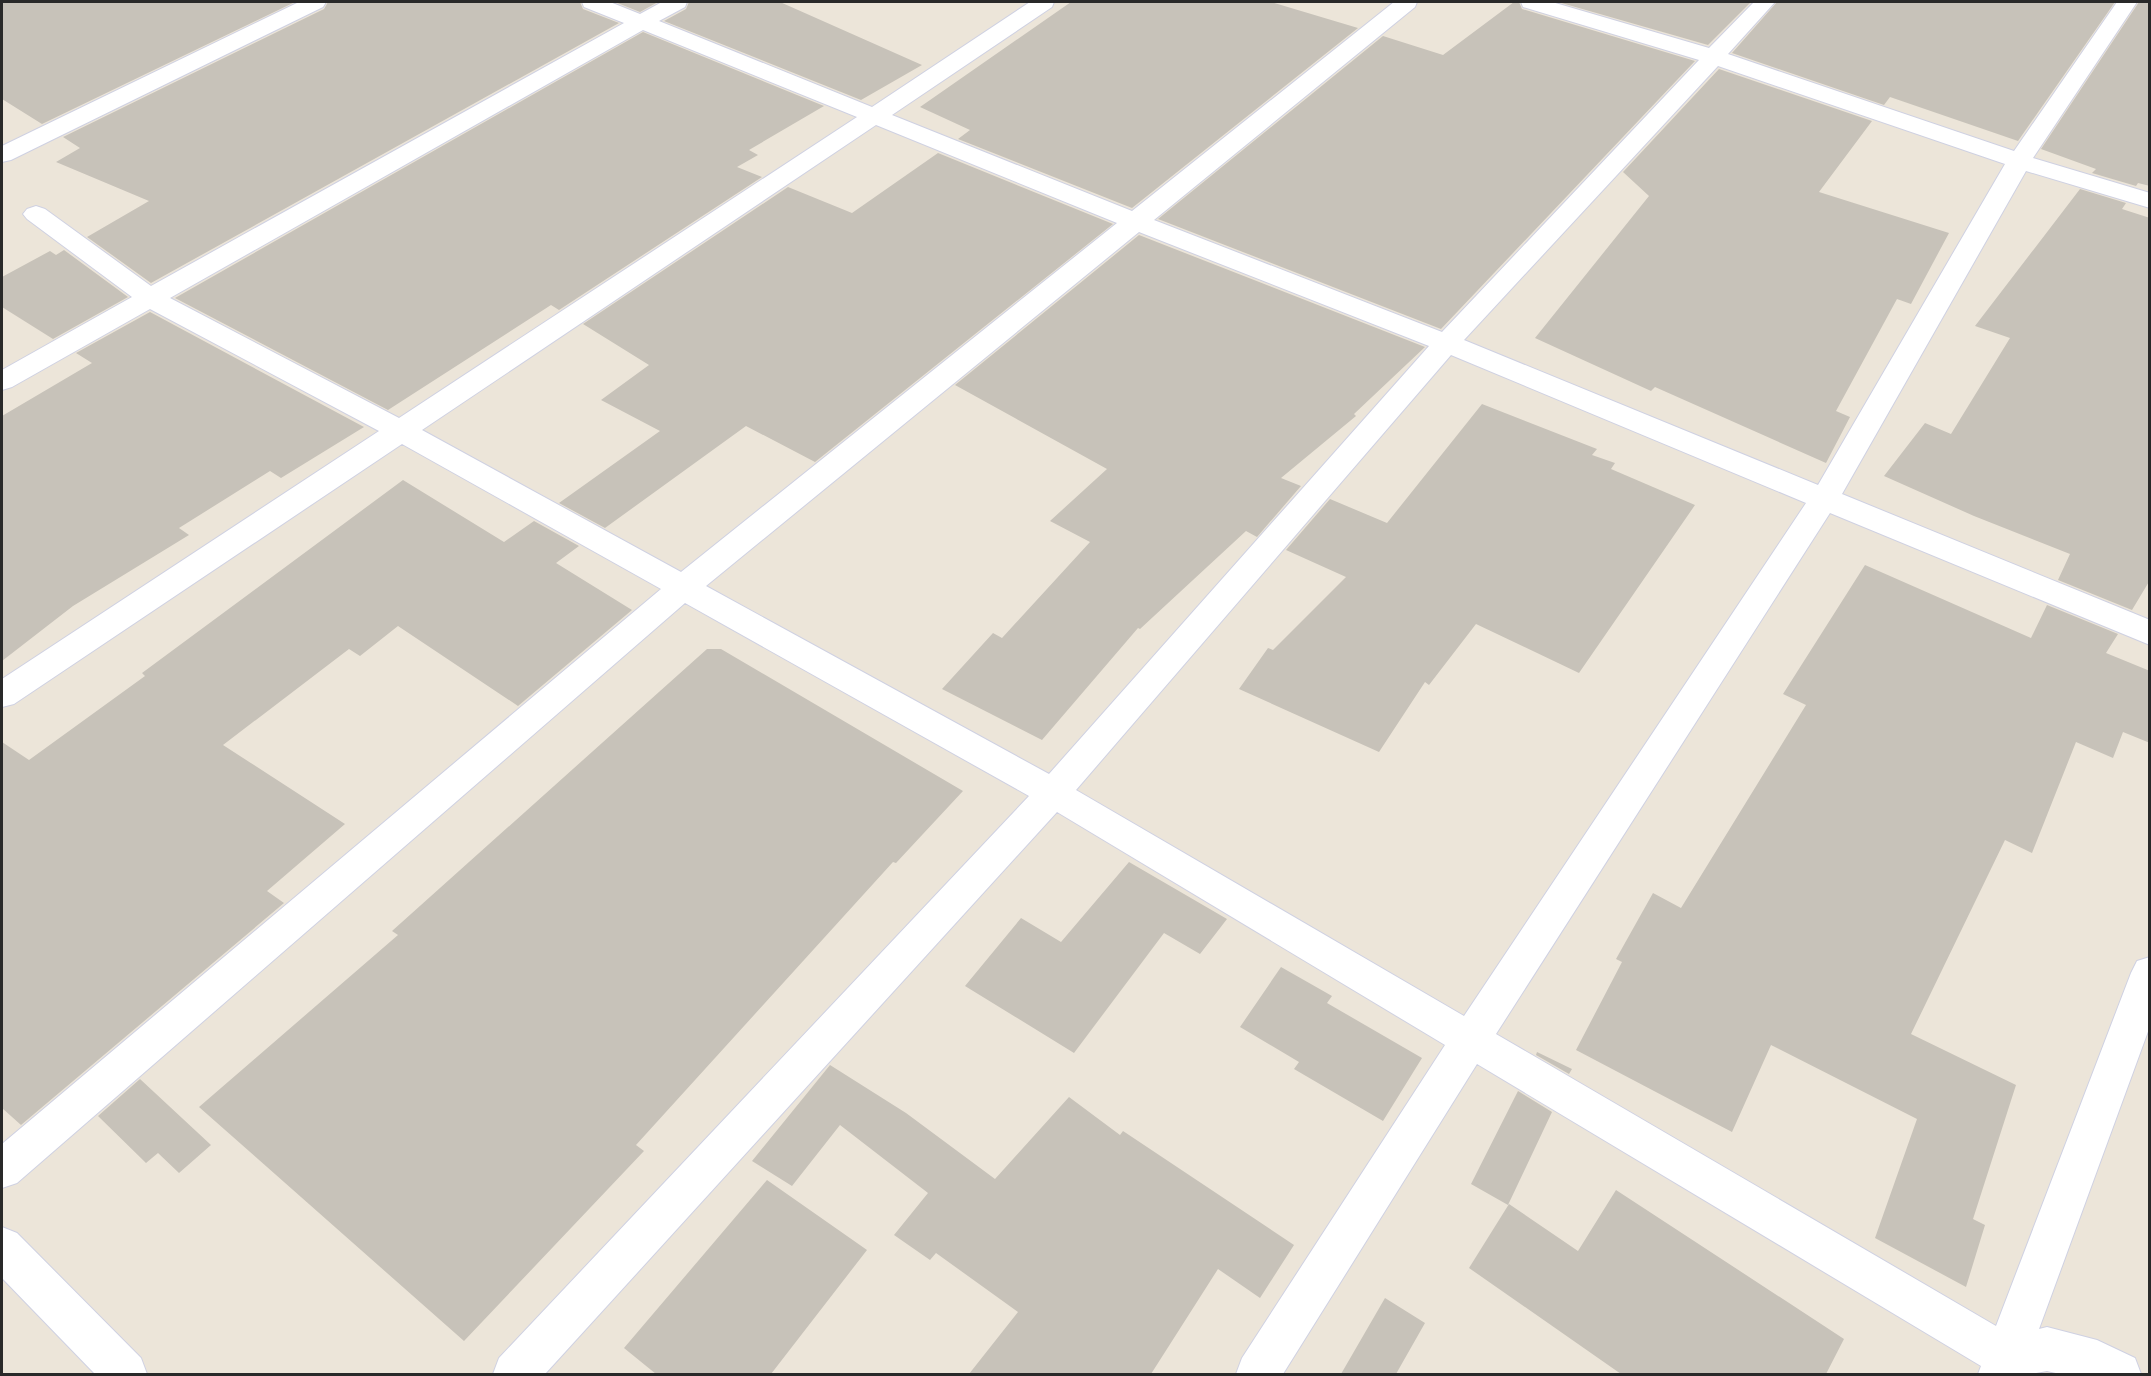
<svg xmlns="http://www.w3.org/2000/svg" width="2151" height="1376" viewBox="0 0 2151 1376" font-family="'Noto Sans',sans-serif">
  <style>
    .building { fill: #c7c2b9 }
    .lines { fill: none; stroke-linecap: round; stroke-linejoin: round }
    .minor-casing { stroke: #cfd1e2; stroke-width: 2 }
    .minor { fill: #fff; fill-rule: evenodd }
  </style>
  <rect width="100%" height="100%" fill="#ece5d9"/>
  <path class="building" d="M 2,2 L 295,2 L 42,124 L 2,99 Z
    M 328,2 L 580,2 L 583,9 L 619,23 L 151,283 L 87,237 L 149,201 L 56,162 L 80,148 L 63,137 L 324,9 Z
    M 615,2 L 658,2 L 640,12 Z
    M 689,2 L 780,2 L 922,65 L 861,100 L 664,21 L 686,9 Z
    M 1071,2 L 1271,2 L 1358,28 L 1132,208 L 958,139 L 970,130 L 920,107 Z
    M 1514,2 L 1519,2 L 1522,9 L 1695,61 L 1441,329 L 1158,219 L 1383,36 L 1443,55 Z
    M 1558,2 L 1751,2 L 1708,45 Z
    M 1777,2 L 2115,2 L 2018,141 L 1890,97 L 1884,105 L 1732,53 Z
    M 2139,2 L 2150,2 L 2150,186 L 2138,183 L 2136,186 L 2092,173 L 2096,169 L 2041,149 Z
    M 643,32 L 824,106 L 749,150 L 758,155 L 737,167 L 762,177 L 559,310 L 551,305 L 388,410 L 175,298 Z
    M 1719,69 L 1872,121 L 1819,192 L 1949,233 L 1911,304 L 1897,299 L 1836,411 L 1850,417 L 1826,463 L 1655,387 L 1651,391 L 1535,338 L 1649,196 L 1623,172 Z
    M 938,153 L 1113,224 L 815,462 L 746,426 L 605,528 L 559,503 L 660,431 L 601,400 L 649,365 L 583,324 L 788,187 L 852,213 Z
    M 2080,189 L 2126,203 L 2122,209 L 2150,218 L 2150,580 L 2132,610 L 2058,580 L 2070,554 L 1974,516 L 1884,476 L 1925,423 L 1951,434 L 2010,338 L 1975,326 Z
    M 1139,235 L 1425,347 L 1354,414 L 1356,416 L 1281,478 L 1301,486 L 1257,537 L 1246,531 L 1140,629 L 1138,628 L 1042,740 L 942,689 L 993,633 L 1002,638 L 1090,542 L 1050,521 L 1107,469 L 955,385 Z
    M 64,250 L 128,297 L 53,339 L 2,307 L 2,277 L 50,251 L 56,255 Z
    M 150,312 L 364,427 L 281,478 L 270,471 L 179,528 L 189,535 L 73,606 L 2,661 L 2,416 L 92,363 L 76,353 Z
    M 1482,404 L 1597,449 L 1592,455 L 1615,463 L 1611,469 L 1695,505 L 1579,673 L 1476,624 L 1429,685 L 1425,682 L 1379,752 L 1239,689 L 1268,648 L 1273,650 L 1346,577 L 1286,550 L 1330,499 L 1387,523 Z
    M 403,480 L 504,542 L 534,521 L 579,546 L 556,563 L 632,610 L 518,706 L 398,626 L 360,656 L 349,649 L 223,745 L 345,824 L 267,891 L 284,903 L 21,1125 L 2,1108 L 2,742 L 29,760 L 145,676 L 142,673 Z
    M 1865,565 L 2031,638 L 2047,605 L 2118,634 L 2106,653 L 2150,671 L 2150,743 L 2123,732 L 2113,758 L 2076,742 L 2032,853 L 2005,840 L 1911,1034 L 2016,1085 L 1973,1219 L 1985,1225 L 1966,1287 L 1875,1238 L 1917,1119 L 1771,1045 L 1732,1132 L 1576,1050 L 1622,962 L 1616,959 L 1653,893 L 1681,908 L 1806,705 L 1783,694 Z
    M 707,649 L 721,649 L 963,791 L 896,863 L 893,862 L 636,1145 L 644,1151 L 464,1341 L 199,1107 L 398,935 L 392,931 Z
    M 1129,862 L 1227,919 L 1200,954 L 1164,933 L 1074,1053 L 965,986 L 1021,918 L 1061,942 Z
    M 1281,967 L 1332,996 L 1327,1003 L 1422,1058 L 1383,1121 L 1294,1069 L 1299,1062 L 1240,1027 Z
    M 1537,1052 L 1572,1069 L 1569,1074 L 1536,1055 Z
    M 830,1065 L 906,1113 L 995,1179 L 1069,1097 L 1120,1135 L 1123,1131 L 1294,1245 L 1260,1298 L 1218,1269 L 1151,1374 L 969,1374 L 1018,1312 L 936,1253 L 930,1260 L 894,1235 L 928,1193 L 840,1125 L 792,1186 L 752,1161 Z
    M 140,1079 L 211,1145 L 179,1173 L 158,1153 L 146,1163 L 98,1116 Z
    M 1518,1091 L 1552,1112 L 1508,1205 L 1471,1184 Z
    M 767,1180 L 867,1250 L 771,1374 L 656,1374 L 624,1348 Z
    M 1616,1190 L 1844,1339 L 1826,1374 L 1621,1374 L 1469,1268 L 1509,1204 L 1578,1251 Z
    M 1385,1298 L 1425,1323 L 1396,1374 L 1341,1374 Z"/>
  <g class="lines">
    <g class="minor-casing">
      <path id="minor" d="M 299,2 L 326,2 L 323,7 L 11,160 L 2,162 L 2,146 Z
        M 582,2 L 610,2 L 640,14 L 662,2 L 687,2 L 685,7 L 659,21 L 872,107 L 1030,2 L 1054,2 L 1052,7 L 892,115 L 1132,211 L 1394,2 L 1417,2 L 1415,7 L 1154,220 L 1442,332 L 1699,60 L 1523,7 L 1521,2 L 1552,2 L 1709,48 L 1754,2 L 1775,2 L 1728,54 L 2014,151 L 2117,2 L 2137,2 L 2033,158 L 2150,193 L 2150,208 L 2026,171 L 1842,494 L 2150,620 L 2150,645 L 1830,513 L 1496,1034 L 1996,1326 L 2131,973 L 2137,961 L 2150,957 L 2150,1026 L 2039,1329 L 2047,1327 L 2097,1340 L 2135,1358 L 2141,1374 L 2060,1374 L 2047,1371 L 2030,1374 L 1978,1374 L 1981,1366 L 1477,1064 L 1283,1374 L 1236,1374 L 1242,1358 L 1445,1045 L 1057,812 L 545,1374 L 493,1374 L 499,1358 L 1029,796 L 685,603 L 17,1183 L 2,1188 L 2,1144 L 661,589 L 402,444 L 14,704 L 2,707 L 2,679 L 379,431 L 150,309 L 12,387 L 2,390 L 2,370 L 132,297 L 27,219 L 23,214 L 27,209 L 36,206 L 45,209 L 151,286 L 624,23 L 584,7 ZM 643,30 L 857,117 L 399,418 L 170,298 ZM 1718,66 L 2005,164 L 1818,485 L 1464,340 ZM 876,125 L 1117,223 L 681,572 L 422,430 ZM 1139,232 L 1429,346 L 1049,774 L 706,586 ZM 1451,355 L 1806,503 L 1464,1016 L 1076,790 Z
        M 2,1227 L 17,1233 L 141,1358 L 147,1374 L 95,1374 L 2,1278 Z"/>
    </g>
    <use href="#minor" class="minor"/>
  </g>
  <rect width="2151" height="1376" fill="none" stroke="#292929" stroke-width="6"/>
</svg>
